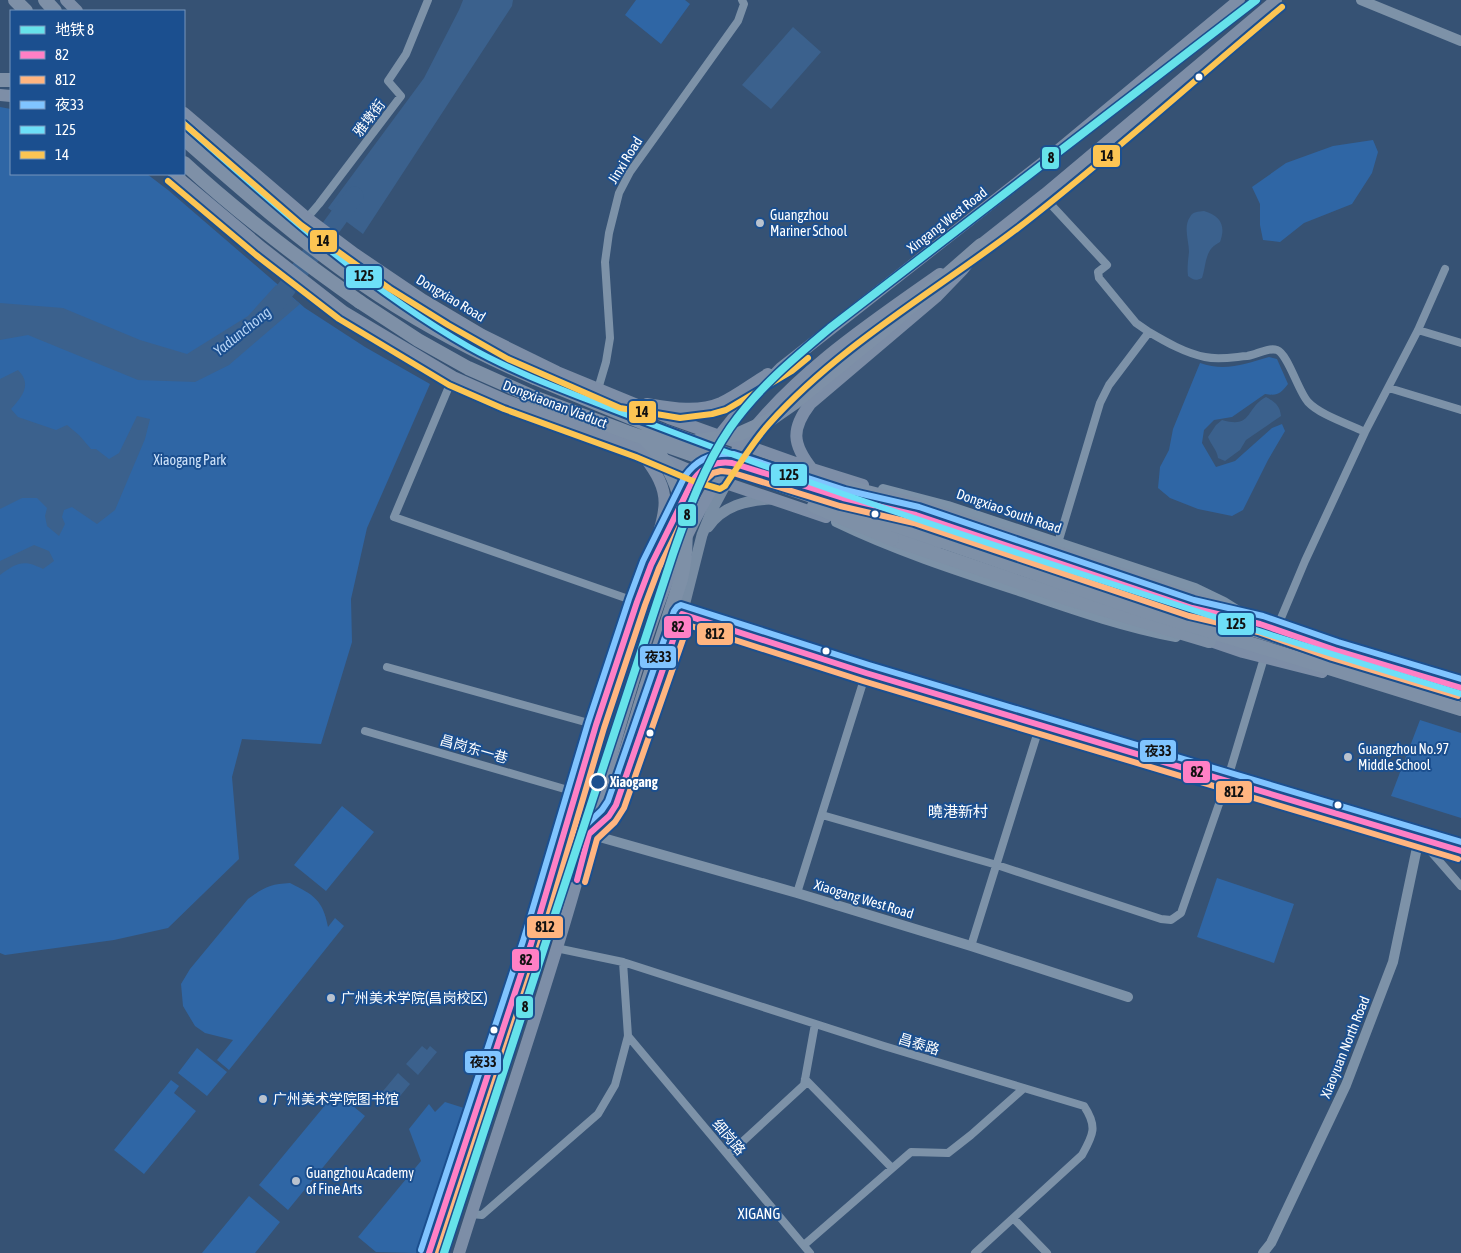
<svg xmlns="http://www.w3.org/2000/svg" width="1461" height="1253" viewBox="0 0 1461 1253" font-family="'Asap Condensed','Noto Sans SC',sans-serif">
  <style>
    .green { fill: #2f66a5 }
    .water { fill: #3b618d }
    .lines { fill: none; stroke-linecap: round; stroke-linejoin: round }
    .river { stroke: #3b618d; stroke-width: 19 }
    .minor { stroke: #7d92a8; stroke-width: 8 }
    .tertiary { stroke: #7d92a8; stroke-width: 10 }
    .secondary { stroke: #798da4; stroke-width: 11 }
    .primary { stroke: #7d8ea7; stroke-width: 12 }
    .trunk { stroke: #7e90a7; stroke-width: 14 }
    .trunk-bridge { stroke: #7e90a7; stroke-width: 14 }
    .bus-1-casing { stroke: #1b4f8f; stroke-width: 10 }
    .bus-2-casing { stroke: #1b4f8f; stroke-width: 10 }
    .bus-3-casing { stroke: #1b4f8f; stroke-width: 10 }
    .bus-4-casing { stroke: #1b4f8f; stroke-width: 10 }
    .bus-5-casing { stroke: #1b4f8f; stroke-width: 10 }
    .bus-1 { stroke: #ff80c5; stroke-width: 6 }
    .bus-2 { stroke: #ffb580; stroke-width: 6 }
    .bus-3 { stroke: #80c4ff; stroke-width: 6 }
    .bus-4 { stroke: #6ddff8; stroke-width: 6 }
    .bus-5 { stroke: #fcc553; stroke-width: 6 }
    .metro-1-casing { stroke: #1b4f8f; stroke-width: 11 }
    .metro-1 { stroke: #66e2ea; stroke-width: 8 }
    .bus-dot { fill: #fff; stroke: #1b4f8f; stroke-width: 2 }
    .poi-dot { fill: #b9c2ce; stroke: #1b4f8f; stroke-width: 2 }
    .stop-dot { fill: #1b4f8f; stroke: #fff; stroke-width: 2.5 }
    .labels { text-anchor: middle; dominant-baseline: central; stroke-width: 4; stroke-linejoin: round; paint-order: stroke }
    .street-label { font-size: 14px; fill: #fff; stroke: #1b4f8f }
    .poi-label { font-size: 14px; fill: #fff; stroke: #1b4f8f; text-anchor: start }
    .park-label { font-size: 14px; fill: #cfe3fa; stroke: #1b4f8f }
    .stop-label { font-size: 14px; font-weight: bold; fill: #fff; stroke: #1b4f8f; text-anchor: start }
    .water-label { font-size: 15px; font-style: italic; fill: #b5d3f5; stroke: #1b4f8f }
    .neighbourhood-label { font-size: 15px; fill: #fff; stroke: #1b4f8f }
    .line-badge { stroke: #1b4f8f; stroke-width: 2 }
    .pale-badge-label { font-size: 14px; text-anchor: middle; font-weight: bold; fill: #111 }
  </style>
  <rect width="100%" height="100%" fill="#365274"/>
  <path class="green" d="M 636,0 L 685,0 L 690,4 L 661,44 L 625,15 Z
    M 0,107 L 11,109 L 11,174 L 147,174 L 168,190 L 305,308 L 365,347 L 430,384 L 367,528 L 351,599 L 352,642 L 321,744 L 242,739 L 232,777 L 239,859 L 168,928 L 114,940 L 5,955 L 0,953 Z
    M 1373,140 L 1378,152 L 1372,173 L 1352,204 L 1304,223 L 1280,242 L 1263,240 L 1260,225 L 1260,204 L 1252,187 L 1286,163 L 1333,146 Z
    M 1269,357 L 1277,359 L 1288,384 C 1280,394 1278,396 1265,394 L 1232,417 L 1214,420 L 1204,430 L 1202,443 L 1216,467 L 1235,461 L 1272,428 L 1282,424 L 1285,431 L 1268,460 L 1243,510 L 1232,516 L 1198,509 L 1170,498 L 1158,488 L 1160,467 L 1169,450 L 1173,429 L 1200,363 C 1225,372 1245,364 1269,357 Z
    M 1420,720 L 1461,733 L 1461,818 L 1391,796 Z
    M 342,806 L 374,832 L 326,891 L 294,865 Z
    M 1217,878 L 1294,904 L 1274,963 L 1197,937 Z
    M 290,883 C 314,895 323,900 328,927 L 335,918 L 344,926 L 229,1070 L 217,1060 L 233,1040 L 205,1033 L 195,1026 L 183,1006 L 181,984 L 190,969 L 248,899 C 264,887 271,884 290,883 Z
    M 197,1048 L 227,1072 L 207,1096 L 178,1073 Z
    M 171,1080 L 179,1086 L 174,1093 L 196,1111 L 144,1174 L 114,1150 Z
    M 336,1092 L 365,1116 L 288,1210 L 259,1185 Z
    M 445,1102 L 464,1108 L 416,1253 L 376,1252 L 358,1237 L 421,1161 L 409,1129 L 429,1104 L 435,1112 Z
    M 249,1196 L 280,1222 L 255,1253 L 202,1253 Z"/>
  <path class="water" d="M 463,0 L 513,0 L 512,6 L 363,234 L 328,208 L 424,78 L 459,10 Z
    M 793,27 L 821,52 L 771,109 L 742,85 Z
    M 1204,211 C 1221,216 1226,226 1220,242 C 1204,250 1207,263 1202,278 C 1196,281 1193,280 1188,276 C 1187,268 1188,261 1189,252 C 1189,241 1183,227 1190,217 C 1193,211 1198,212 1204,211 Z
    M 276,285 L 300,304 L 229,365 L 195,382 L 138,380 L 28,335 L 0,340 L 0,303 L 63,308 L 140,340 L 187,354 L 248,316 Z
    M 18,370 C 32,384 23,396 11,409 L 18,417 L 56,430 L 67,425 L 79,435 L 91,449 L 96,449 L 109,459 L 119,453 L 137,416 L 150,419 L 145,439 L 115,510 L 97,524 L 72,507 L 64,510 L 62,517 L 65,524 L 59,536 L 47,526 L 45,516 L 47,508 L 37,498 L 22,498 L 0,509 L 0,379 Z
    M 1266,397 C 1275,402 1280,406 1281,416 L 1246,440 L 1240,450 L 1225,461 L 1218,458 C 1217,450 1211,445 1208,437 L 1216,425 L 1222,420 C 1253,429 1245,408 1266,397 Z
    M 34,545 L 49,551 L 54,561 L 43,569 C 23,559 17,563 0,575 L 0,561 Z
    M 422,1046 L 427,1050 L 430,1046 L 437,1052 L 418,1075 L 406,1064 Z
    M 398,1073 L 410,1084 L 391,1107 L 378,1097 Z"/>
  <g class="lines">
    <path class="river" d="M 270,311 L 354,196"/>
    <path class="minor" d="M 1043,196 L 1107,265 L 1098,272 L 1099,278 L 1136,323 L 1149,332 L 1109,385 L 1100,403 L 1058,543
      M 307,218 L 319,204 L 401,96 L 388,81 L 406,54 L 428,0
      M 1418,330 L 1461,343
      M 1149,332 C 1166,342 1185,353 1205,357 C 1219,360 1234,357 1247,356 C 1256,355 1268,347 1277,350 C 1288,354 1298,391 1308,402 C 1320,415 1349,424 1365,432
      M 453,377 L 394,517 L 637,602
      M 1389,388 L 1461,410
      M 598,389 L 606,362 L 610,338 L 605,262 L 609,233 L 619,193 L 630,172 L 738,21 L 744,4 L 742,0
      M 1276,630 L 1305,561 L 1365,432 L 1418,330 L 1445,269
      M 387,667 L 596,725
      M 365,731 L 575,792
      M 822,815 L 997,865 L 1161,919 L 1171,920 L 1181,913 L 1227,781 L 1264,658
      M 1419,838 L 1461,886
      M 797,893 L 866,673
      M 971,946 L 1040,725
      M 556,948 L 623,962 L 884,1046 L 1084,1106 C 1098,1127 1093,1135 1082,1155 L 975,1253
      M 628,1036 L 810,1253
      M 805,1079 L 892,1168
      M 728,1155 L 804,1085 L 815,1024
      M 471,1214 L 482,1215 L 598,1114 L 615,1085 L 628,1036 L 623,962
      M 1014,1219 L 1047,1253
      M 804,1245 L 911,1152 L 948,1153 L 971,1135 L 1023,1089"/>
    <path class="tertiary" d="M 1361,0 L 1461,41
      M 883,489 L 948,506 L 1195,588 L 1224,602 L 1240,612
      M 836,522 C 894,550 955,570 1016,590 C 1069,608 1122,627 1176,637
      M 675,612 L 866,673 L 1461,851
      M 589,834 L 797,893 L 971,946 L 1128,997
      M 1263,1253 L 1271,1243 L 1346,1085 L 1393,962 L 1419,838"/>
    <path class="secondary" d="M 708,527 C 723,506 746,500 771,499
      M 596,827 C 609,815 616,804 623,787 L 682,614 L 702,535 L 712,510 L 737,463"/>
    <path class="primary" d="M 66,0 L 77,11
      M 0,95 L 11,96
      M 184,113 L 307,218 L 355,254 L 423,300 L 482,335 L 557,372 L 669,418 L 812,469 L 863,485
      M 174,174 L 262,248 L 344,312 L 453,377 L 507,401 L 639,449 L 696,473 L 826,517
      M 973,251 L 1045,194 L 1276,0
      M 647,404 C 671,408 698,413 721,403 C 738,395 753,383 768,374
      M 639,449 C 652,467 668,486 664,510 C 663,520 659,531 657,541
      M 812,469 C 792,444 791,429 810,404 L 936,297 L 963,269 L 971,259
      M 889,532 L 935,545
      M 1199,637 L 1243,652 L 1322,672
      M 429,1253 L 531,944 L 596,725 L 637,602 L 651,565 L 693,480 L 719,436 L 739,411 L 781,368 L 1045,161 L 1239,0
      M 459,1253 C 497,1131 540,1010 575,887 C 593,822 610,757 630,692 C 656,604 687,516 743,442 C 795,373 870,323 940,274"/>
    <path class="trunk" d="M 15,0 L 26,11
      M 45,0 L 55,11
      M 0,80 L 11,80
      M 184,124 L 312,234
      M 184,139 C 241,189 299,240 361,283 C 416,321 474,352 535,378
      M 184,163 C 239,214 299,259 360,302
      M 886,328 L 981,245
      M 913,504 L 1216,607 L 1252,621
      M 908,516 L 1139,594 L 1461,694
      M 892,539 L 1072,600 L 1209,641
      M 589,834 C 618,790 630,736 646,687"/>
    <path class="trunk-bridge" d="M 360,302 L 418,340 L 468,368 L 531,396 L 627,432 L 1132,607 L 1461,709
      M 535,378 L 656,428 L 746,461 L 908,516
      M 697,441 L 725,437 L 739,434 L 768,421 L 794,403 L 886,328
      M 848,487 L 913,504
      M 814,506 L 892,539
      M 646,687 L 681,579 C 692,531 684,475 646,440"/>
    <g class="bus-1-casing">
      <path id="bus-1" d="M 577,880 L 589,834 L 609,816 L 616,805 L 682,614 L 866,673 L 1461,851
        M 429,1253 L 531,944 L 596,725 L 637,602 L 651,565 L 693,480 C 704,466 715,461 732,463 L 843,498 L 916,515 L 1192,608 L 1260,624 L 1335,650 L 1461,688"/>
    </g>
    <g class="bus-2-casing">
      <path id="bus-2" d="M 585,882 L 597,839 L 615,822 L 624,808 L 688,625 L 863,681 L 1458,859
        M 438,1253 L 539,947 L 604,728 L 645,605 L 659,568 L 700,485 L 713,473 L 721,471 L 730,472 L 840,506 L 914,523 L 1189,616 L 1258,632 L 1332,658 L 1458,696"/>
    </g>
    <g class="bus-3-casing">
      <path id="bus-3" d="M 569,878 L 581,830 L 602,810 L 608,801 L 674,611 L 677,607 L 681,605 L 869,665 L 1461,842
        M 421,1250 L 523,941 L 588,723 L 629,599 L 643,561 L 685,476 C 697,459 713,452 734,454 L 845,490 L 919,507 L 1194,600 L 1263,616 L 1338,642 L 1461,679"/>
    </g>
    <g class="bus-4-casing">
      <path id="bus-4" d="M 184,124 C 274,204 364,287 469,347 C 510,370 555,387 599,404 C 681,436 763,466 846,495 C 1050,565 1255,631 1461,694"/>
    </g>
    <g class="bus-5-casing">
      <path id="bus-5" d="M 184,124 L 301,225 L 390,289 L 448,325 L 508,359 L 620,408 L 680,418 L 712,414 L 726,410 L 792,371 L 808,358
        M 168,181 L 256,255 L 339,319 L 449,385 L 504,409 L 636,457 L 693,481 L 720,489 L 725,486 C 739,465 752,443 769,424 C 840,345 934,292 1018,228 C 1109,158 1194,80 1282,7"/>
    </g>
    <use href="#bus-1" class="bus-1"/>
    <use href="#bus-2" class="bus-2"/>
    <use href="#bus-3" class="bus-3"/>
    <use href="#bus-4" class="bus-4"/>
    <use href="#bus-5" class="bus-5"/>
    <g class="metro-1-casing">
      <path id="metro-1" d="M 444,1253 L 673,554 C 688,511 704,466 730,428 C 757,389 794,358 830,328 L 1256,0"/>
    </g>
    <use href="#metro-1" class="metro-1"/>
  </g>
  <g class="bus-dot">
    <circle cx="1199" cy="77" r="4.5"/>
    <circle cx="875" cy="514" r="4.5"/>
    <circle cx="826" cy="651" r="4.5"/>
    <circle cx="650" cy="733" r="4.5"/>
    <circle cx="1338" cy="805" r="4.5"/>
    <circle cx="494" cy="1030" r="4.5"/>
  </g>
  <g class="poi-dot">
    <circle cx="760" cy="223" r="5"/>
    <circle cx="1348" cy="757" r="5"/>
    <circle cx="331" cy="998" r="5"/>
    <circle cx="263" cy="1099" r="5"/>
    <circle cx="296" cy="1181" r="5"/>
  </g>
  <circle class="stop-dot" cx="598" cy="782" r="8"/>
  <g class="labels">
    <g class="street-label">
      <text transform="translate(369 118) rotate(-53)">雅墩街</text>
      <text transform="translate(625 160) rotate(-58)">Jinxi Road</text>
      <text transform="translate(947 220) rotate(-38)">Xingang West Road</text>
      <text transform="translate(451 298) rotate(31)">Dongxiao Road</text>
      <text transform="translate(555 404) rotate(21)">Dongxiaonan Viaduct</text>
      <text transform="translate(1009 511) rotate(19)">Dongxiao South Road</text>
      <text transform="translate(474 749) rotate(16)">昌岗东一巷</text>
      <text transform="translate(864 899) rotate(17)">Xiaogang West Road</text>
      <text transform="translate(919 1044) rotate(17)">昌泰路</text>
      <text transform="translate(1345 1047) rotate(-68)">Xiaoyuan North Road</text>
      <text transform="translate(729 1137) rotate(50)">细岗路</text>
    </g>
    <g class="poi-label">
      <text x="770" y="215">Guangzhou<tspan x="770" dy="16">Mariner School</tspan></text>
      <text x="1358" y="749">Guangzhou No.97<tspan x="1358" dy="16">Middle School</tspan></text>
      <text x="341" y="998">广州美术学院(昌岗校区)</text>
      <text x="273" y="1099">广州美术学院图书馆</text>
      <text x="306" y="1173">Guangzhou Academy<tspan x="306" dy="16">of Fine Arts</tspan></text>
    </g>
    <g class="park-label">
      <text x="190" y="460">Xiaogang Park</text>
    </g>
    <g class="stop-label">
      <text x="610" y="782">Xiaogang</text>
    </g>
    <g class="water-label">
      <text transform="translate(242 331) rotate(-39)">Yadunchong</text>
    </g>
    <g class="neighbourhood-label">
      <text x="958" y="811">曉港新村</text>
      <text x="759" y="1213">XIGANG</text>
    </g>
  </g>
  <g class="line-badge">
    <rect x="1092" y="144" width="29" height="24" rx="5" fill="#fcc553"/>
    <rect x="1041" y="146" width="19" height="24" rx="5" fill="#66e2ea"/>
    <rect x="309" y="229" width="29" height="24" rx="5" fill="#fcc553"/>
    <rect x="345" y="265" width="38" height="24" rx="5" fill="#6ddff8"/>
    <rect x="628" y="400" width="29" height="24" rx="5" fill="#fcc553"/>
    <rect x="770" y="463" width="38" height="24" rx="5" fill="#6ddff8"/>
    <rect x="677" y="503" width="20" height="24" rx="5" fill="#66e2ea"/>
    <rect x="1217" y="612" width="38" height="24" rx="5" fill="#6ddff8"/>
    <rect x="663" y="615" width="29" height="24" rx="5" fill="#ff80c5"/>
    <rect x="696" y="622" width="38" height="24" rx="5" fill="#ffb580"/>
    <rect x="639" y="645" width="38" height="24" rx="5" fill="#80c4ff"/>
    <rect x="1139" y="739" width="38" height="24" rx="5" fill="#80c4ff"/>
    <rect x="1182" y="760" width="29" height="24" rx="5" fill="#ff80c5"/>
    <rect x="1215" y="780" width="38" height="24" rx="5" fill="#ffb580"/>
    <rect x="526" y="915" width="38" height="24" rx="5" fill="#ffb580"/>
    <rect x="511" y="948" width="29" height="24" rx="5" fill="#ff80c5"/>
    <rect x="515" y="995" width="19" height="24" rx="5" fill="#66e2ea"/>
    <rect x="464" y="1050" width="38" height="24" rx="5" fill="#80c4ff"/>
  </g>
  <g class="pale-badge-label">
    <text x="1107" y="161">14</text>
    <text x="1051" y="163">8</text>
    <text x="323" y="246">14</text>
    <text x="364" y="281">125</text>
    <text x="642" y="417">14</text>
    <text x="789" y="480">125</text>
    <text x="687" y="520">8</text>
    <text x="1236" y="629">125</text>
    <text x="678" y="632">82</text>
    <text x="715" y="639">812</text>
    <text x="658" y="662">夜33</text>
    <text x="1158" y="756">夜33</text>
    <text x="1197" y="777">82</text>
    <text x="1234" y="797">812</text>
    <text x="545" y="932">812</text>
    <text x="526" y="965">82</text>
    <text x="525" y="1012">8</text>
    <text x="483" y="1067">夜33</text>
  </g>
  <rect x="10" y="10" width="175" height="165" fill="#1b4f8f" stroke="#7695bc"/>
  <rect x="20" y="26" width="25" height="8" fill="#66e2ea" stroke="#7695bc"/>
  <text x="55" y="35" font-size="15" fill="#ffffff">地铁 8</text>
  <rect x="20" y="51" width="25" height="8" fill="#ff80c5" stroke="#7695bc"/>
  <text x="55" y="60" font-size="15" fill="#ffffff">82</text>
  <rect x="20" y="76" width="25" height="8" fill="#ffb580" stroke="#7695bc"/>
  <text x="55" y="85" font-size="15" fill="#ffffff">812</text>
  <rect x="20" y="101" width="25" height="8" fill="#80c4ff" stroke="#7695bc"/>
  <text x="55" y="110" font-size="15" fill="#ffffff">夜33</text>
  <rect x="20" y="126" width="25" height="8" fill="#6ddff8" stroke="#7695bc"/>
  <text x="55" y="135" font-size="15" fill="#ffffff">125</text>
  <rect x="20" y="151" width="25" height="8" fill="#fcc553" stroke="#7695bc"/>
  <text x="55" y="160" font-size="15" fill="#ffffff">14</text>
</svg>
